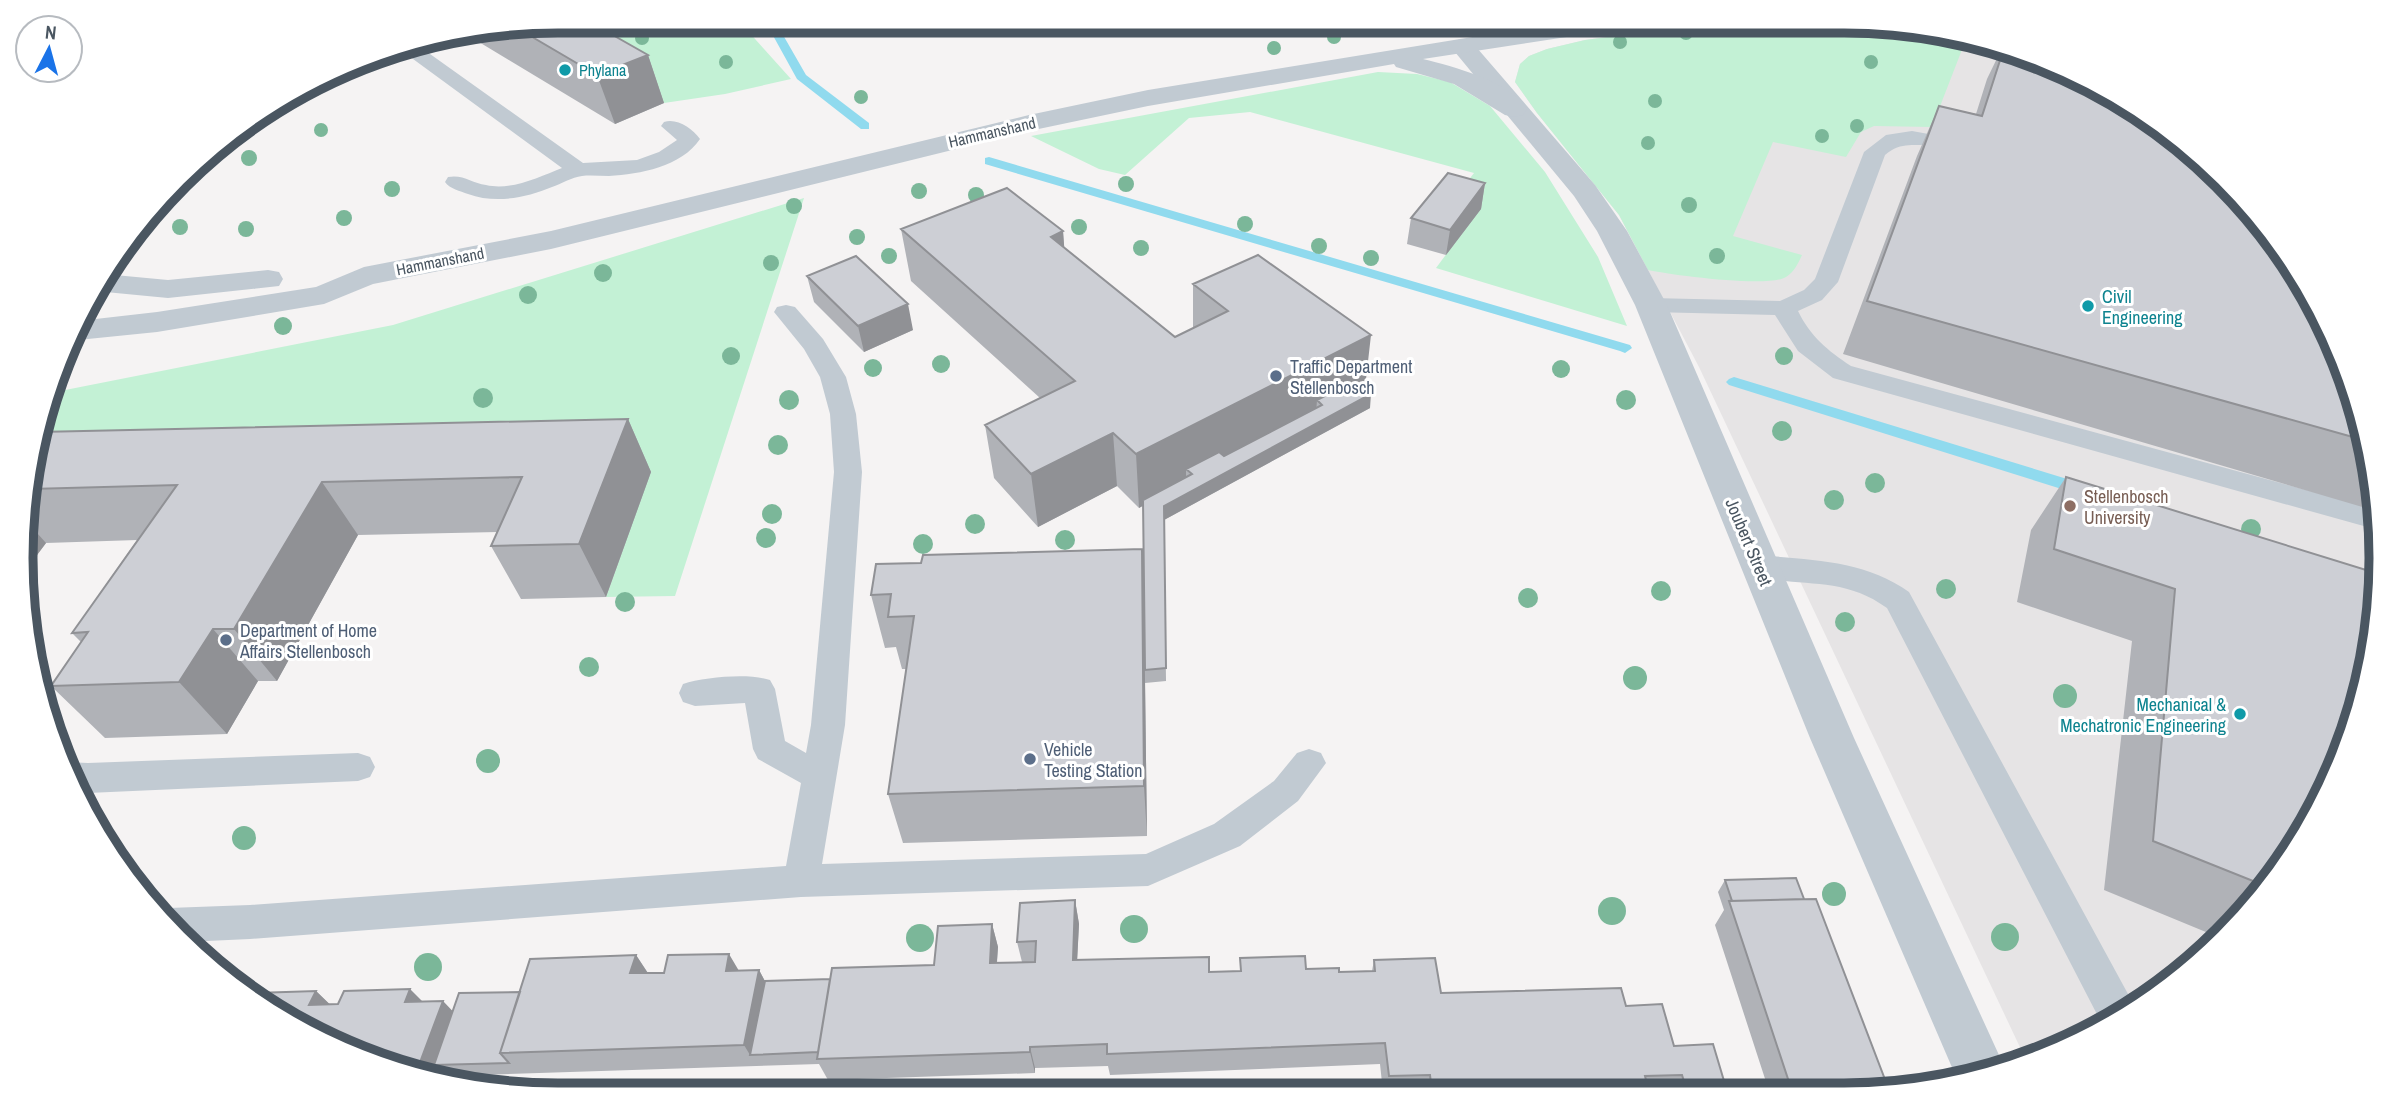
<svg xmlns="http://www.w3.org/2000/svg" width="2402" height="1116" viewBox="0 0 2402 1116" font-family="'Archivo Narrow',sans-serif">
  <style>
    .education { fill: #e6e4e5 }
    .green { fill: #c3f1d5 }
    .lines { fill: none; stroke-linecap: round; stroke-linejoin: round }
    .stream { fill: #90daee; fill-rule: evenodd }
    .service { fill: #c1cad2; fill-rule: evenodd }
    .minor { fill: #c1cad2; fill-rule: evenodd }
    .tertiary { fill: #c1cad2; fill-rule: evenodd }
    .tree { fill: #7bb799 }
    .wall { fill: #b0b2b7 }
    .shaded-wall { fill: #909195 }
    .building { fill: #cdcfd5; stroke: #909195; stroke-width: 2 }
    .culture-dot { fill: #0f9aa8; stroke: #fff; stroke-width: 2.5 }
    .service-dot { fill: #5c6f8a; stroke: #fff; stroke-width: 2.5 }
    .education-dot { fill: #8d6e63; stroke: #fff; stroke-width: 2.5 }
    .labels { text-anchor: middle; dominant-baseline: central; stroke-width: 6; stroke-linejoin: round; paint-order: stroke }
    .far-culture-label { font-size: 16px; fill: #0d838f; stroke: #fff; text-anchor: start }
    .far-street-label { font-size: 16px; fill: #4a5661; stroke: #fff }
    .culture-label { font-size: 18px; fill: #0d838f; stroke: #fff; text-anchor: start }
    .service-label { font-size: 18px; fill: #4e5e75; stroke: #fff; text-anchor: start }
    .education-label { font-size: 18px; fill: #785e54; stroke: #fff; text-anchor: start }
    .street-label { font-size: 18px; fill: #4a5661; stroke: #fff }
    .rim { fill: none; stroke: #4a5661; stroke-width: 9 }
  </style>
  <rect width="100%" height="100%" fill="#f5f3f3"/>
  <path class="education" d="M 1725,21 L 1844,21 L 1949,31 L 2050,62 L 2371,454 L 2381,558 L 2371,663 L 2270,885 L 2171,984 L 2050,1054 L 2026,1060 L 1699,367 L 1619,215 L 1537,113 L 1515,82 L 1520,64 L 1529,56 L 1547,49 L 1585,40 Z"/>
  <path class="green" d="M 558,21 L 739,21 L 791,79 L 725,94 L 664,103 L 530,26 Z
    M 1725,21 L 1844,21 L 1949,31 L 1965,36 L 1963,47 L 1932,127 L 1874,126 L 1861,132 L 1846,157 L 1773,142 L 1733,236 L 1802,255 C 1798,264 1794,272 1786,277 C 1769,288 1671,275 1648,270 L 1619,215 L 1537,113 L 1515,82 L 1520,64 L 1529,56 L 1547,49 L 1585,40 Z
    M 1378,72 L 1417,74 L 1450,82 L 1490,106 L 1545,172 L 1598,257 L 1627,326 L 1436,268 L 1480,209 L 1453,200 L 1474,173 L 1250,112 L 1189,118 L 1125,175 L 1099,169 L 1031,136 Z
    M 804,198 L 675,596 L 606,597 L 650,472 L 30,487 L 31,453 L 50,393 L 393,325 Z"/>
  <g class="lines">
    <path class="stream" d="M 765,21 L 775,21 L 806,75 L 869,123 L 869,129 L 861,129 L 797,79 Z
      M 989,157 L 1630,345 L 1632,348 L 1625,353 L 1620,351 L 985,164 L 985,158 Z
      M 1734,377 L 2090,486 L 2092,490 L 2084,496 L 1729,385 L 1726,382 L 1729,379 Z"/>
    <path class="service" d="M 416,44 L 583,163 L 637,160 L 659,152 L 677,140 L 661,126 L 664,122 C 677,118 692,128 700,139 C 681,167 640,174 609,176 C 600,176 590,175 582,176 C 572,177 561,184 552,187 C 526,198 495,204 468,194 C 460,191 450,189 445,182 L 448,177 C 463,174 472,183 486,185 C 511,191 539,177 562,168 L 398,48 Z
      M 1912,131 L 1934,135 L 1937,139 L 1934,143 C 1915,148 1902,140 1885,155 L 1838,282 L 1822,300 L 1798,311 C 1810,336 1828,351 1851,366 L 2376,509 L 2378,530 L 1833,378 L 1798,351 L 1775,315 L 1651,312 L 1642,310 L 1639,305 L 1642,300 L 1651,298 L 1780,301 L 1804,290 L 1815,279 L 1864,152 L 1886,135 Z
      M 786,305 L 795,307 L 823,339 L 846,377 L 856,414 L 862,472 L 845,725 L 822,864 L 1146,854 L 1214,824 L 1274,781 L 1297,753 L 1309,749 L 1321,753 L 1326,763 L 1298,801 L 1240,846 L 1148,886 L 801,897 L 250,939 L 185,942 L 157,912 L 169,908 L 250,905 L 786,866 L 801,783 L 758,759 L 753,749 L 745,703 L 695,706 L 683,702 L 679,693 L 683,684 C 705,677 749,673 770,680 L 775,689 L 785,741 L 806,753 L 811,725 L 834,472 L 830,414 L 820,377 L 804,349 L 774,312 L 777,307 Z
      M 1759,555 C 1811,560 1865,560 1909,592 L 2134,1005 L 2102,1024 L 1887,608 C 1841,574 1798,589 1748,574 L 1744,566 L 1748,558 Z
      M 358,753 L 370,757 L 375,767 L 370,777 L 358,781 L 88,793 L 75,790 L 66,762 L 88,763 Z"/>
    <path class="minor" d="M 1462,39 L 1471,41 L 1595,185 L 1627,231 L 1667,305 L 1854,738 L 2004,1066 L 1957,1079 L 1810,738 L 1635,305 L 1597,231 L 1574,196 L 1450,46 L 1453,41 Z"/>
    <path class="tertiary" d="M 1571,21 L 1638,21 L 1634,26 L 1626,28 L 1423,59 C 1455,67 1508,81 1527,109 L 1523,115 L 1514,117 L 1505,115 L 1454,84 L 1396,67 L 1394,64 L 1148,106 L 1029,131 L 551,249 L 373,284 L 324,304 L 157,332 L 68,341 L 78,321 L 157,312 L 316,287 L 364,267 L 551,231 L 1029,115 L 1148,90 Z
      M 268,270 L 279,272 L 283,279 L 279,286 L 168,298 L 95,291 L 104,274 L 168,280 Z"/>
  </g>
  <g class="tree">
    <circle cx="1686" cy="33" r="7"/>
    <circle cx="1334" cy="37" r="7"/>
    <circle cx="642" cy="38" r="7"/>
    <circle cx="1620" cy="42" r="7"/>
    <circle cx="1274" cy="48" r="7"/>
    <circle cx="726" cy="62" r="7"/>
    <circle cx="1871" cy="62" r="7"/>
    <circle cx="861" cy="97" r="7"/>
    <circle cx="1655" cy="101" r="7"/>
    <circle cx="1857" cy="126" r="7"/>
    <circle cx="321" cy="130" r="7"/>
    <circle cx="1822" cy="136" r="7"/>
    <circle cx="1648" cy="143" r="7"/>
    <circle cx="249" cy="158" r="8"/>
    <circle cx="1126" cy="184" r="8"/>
    <circle cx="392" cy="189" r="8"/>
    <circle cx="919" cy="191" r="8"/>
    <circle cx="976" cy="195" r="8"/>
    <circle cx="1689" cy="205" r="8"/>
    <circle cx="794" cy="206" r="8"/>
    <circle cx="344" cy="218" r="8"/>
    <circle cx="1245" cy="224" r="8"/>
    <circle cx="180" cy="227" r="8"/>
    <circle cx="1079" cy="227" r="8"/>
    <circle cx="246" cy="229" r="8"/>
    <circle cx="857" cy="237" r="8"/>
    <circle cx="1319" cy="246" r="8"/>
    <circle cx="1141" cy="248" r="8"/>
    <circle cx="889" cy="256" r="8"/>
    <circle cx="1717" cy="256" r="8"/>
    <circle cx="1371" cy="258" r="8"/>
    <circle cx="771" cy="263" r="8"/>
    <circle cx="603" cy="273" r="9"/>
    <circle cx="528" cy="295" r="9"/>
    <circle cx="283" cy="326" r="9"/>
    <circle cx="731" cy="356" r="9"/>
    <circle cx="1784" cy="356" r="9"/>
    <circle cx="941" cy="364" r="9"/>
    <circle cx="873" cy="368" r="9"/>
    <circle cx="1561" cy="369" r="9"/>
    <circle cx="483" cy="398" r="10"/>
    <circle cx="789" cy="400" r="10"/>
    <circle cx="1626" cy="400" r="10"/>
    <circle cx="1782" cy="431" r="10"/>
    <circle cx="778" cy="445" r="10"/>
    <circle cx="1875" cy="483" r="10"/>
    <circle cx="1834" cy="500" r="10"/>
    <circle cx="772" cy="514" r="10"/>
    <circle cx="975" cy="524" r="10"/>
    <circle cx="2251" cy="529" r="10"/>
    <circle cx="766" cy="538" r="10"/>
    <circle cx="1065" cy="540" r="10"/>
    <circle cx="923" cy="544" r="10"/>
    <circle cx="1946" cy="589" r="10"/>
    <circle cx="1661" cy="591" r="10"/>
    <circle cx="1528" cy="598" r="10"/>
    <circle cx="625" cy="602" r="10"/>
    <circle cx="1845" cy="622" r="10"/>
    <circle cx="589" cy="667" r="10"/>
    <circle cx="1635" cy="678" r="12"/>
    <circle cx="2065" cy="696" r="12"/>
    <circle cx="488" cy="761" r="12"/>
    <circle cx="244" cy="838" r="12"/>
    <circle cx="1834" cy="894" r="12"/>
    <circle cx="1612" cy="911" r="14"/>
    <circle cx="1134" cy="929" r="14"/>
    <circle cx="2005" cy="937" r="14"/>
    <circle cx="920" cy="938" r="14"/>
    <circle cx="428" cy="967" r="14"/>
  </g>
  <path class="wall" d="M 558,21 L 648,55 L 664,103 L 615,124 L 469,36 Z
    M 1121,21 L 1266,21 L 1128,36 Z
    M 2002,48 L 2050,62 L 2340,353 L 2371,454 L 2376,511 L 1843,354 L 1917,156 L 1939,106 L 1976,114 L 1987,79 Z
    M 1485,183 L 1481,209 L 1446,255 L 1407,244 L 1411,218 Z
    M 901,229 L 1063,231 L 1064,247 L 1175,337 L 1193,328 L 1193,284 L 1365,388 L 1363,389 L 1370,408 L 1164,520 L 1166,681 L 1145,683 L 1145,680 L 1147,836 L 903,843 L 888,794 L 906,669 L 902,669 L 896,647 L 885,648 L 871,595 L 876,564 L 1144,601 L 1143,505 L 1139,508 L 1117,486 L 1038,527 L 994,478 L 985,425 L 1040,398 L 911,281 Z
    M 807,276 L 913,330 L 864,352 L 814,302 Z
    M 628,419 L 651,472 L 606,597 L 521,599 L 491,546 L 498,532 L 358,535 L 277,681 L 258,681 L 227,734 L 105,738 L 51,686 L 81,642 L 72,633 L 137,540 L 46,543 L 28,567 L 31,453 Z
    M 2066,477 L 2379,574 L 2270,885 L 2218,937 L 2104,890 L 2132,641 L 2017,602 L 2031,530 Z
    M 1725,880 L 1804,899 L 1889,1090 L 1769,1091 L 1715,925 L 1724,910 L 1718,892 Z
    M 1075,900 L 1079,924 L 1077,960 L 1209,972 L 1240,971 L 1240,958 L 1306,969 L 1339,972 L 1372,971 L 1374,960 L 1441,993 L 1626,1006 L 1727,1091 L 1383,1092 L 1380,1064 L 1110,1075 L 1108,1066 L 1035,1068 L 1035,1073 L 828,1080 L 819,1064 L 445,1076 L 443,1082 L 352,1054 L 316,991 L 330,1005 L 423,1002 L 453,1011 L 520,992 L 636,955 L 648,973 L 759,970 L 765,981 L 830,979 L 934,965 L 992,924 L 998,947 L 997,963 L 1022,962 L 1017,942 Z"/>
  <path class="shaded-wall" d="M 1128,21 L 1266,21 L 1128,36 Z
    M 648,55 L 664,103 L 615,124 L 597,75 Z
    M 1485,183 L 1481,209 L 1446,255 L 1450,230 Z
    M 1063,231 L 1067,283 L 1051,237 Z
    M 908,304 L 913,330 L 864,352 L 858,326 Z
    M 1371,335 L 1365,388 L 1322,411 L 1322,405 L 1317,400 L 1316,414 L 1192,474 L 1186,469 L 1186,483 L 1139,508 L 1136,454 Z
    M 1371,394 L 1370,408 L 1164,520 L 1166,681 L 1164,506 Z
    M 628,419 L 651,472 L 606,597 L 579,544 Z
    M 1113,433 L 1117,486 L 1038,527 L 1031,474 Z
    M 322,482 L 358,535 L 277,681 L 234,629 Z
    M 29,524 L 46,543 L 28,567 Z
    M 1142,549 L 1144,602 L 1147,836 L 1144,786 Z
    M 213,629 L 258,681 L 227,734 L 179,682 Z
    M 1075,900 L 1079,924 L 1076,983 L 1073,960 Z
    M 992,924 L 998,947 L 995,985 L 990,963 Z
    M 729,954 L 742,976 L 726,971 Z
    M 636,955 L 651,978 L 630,973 Z
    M 759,970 L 771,993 L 750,1055 L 744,1045 Z
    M 410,989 L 432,1011 L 405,1002 Z
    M 316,991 L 340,1014 L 309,1005 Z
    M 443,1001 L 464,1023 L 434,1065 L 445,1076 L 443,1082 L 416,1073 Z
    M 1030,1047 L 1035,1068 L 1035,1073 L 1030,1052 Z"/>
  <path class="building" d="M 558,21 L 588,21 L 648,55 L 597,75 L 517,28 Z
    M 2004,48 L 2050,62 L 2143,112 L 2224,179 L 2291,260 L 2340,353 L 2367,441 L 1867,301 L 1939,106 L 1982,116 Z
    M 1448,173 L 1485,183 L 1450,230 L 1411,218 Z
    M 1007,188 L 1063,231 L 1051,237 L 1175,337 L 1228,311 L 1193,284 L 1258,255 L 1371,335 L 1136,454 L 1113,433 L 1031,474 L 985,425 L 1075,381 L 901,229 Z
    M 856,256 L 908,304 L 858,326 L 807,276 Z
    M 1359,386 L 1371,394 L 1164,506 L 1166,668 L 1145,670 L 1143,500 L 1192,474 L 1186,469 L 1219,452 L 1224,456 L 1322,405 L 1317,400 L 1340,388 L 1347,392 Z
    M 628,419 L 579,544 L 491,546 L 522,477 L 322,482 L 234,629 L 213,629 L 179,682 L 51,686 L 88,632 L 72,633 L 177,485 L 30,489 L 31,453 L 38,432 Z
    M 2066,477 L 2379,574 L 2371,663 L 2340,764 L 2268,887 L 2153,841 L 2175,589 L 2054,549 Z
    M 1142,549 L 1144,786 L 888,794 L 914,616 L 888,617 L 891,594 L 871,595 L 876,564 L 921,563 L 923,555 Z
    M 1796,878 L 1804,899 L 1732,901 L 1725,880 Z
    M 1816,899 L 1889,1090 L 1792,1091 L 1729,901 Z
    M 1075,900 L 1073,960 L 1209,957 L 1209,972 L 1241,971 L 1240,958 L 1305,956 L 1306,969 L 1339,968 L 1339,972 L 1375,971 L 1374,960 L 1435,958 L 1441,993 L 1621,988 L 1626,1006 L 1662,1004 L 1674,1046 L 1713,1044 L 1727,1091 L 1687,1091 L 1682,1075 L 1645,1076 L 1647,1084 L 1432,1092 L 1430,1075 L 1389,1076 L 1385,1043 L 1107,1054 L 1107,1044 L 1030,1047 L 1030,1052 L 817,1059 L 832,968 L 934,965 L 938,926 L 992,924 L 990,963 L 1035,962 L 1036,941 L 1017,942 L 1020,903 Z
    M 729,954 L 726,971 L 759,970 L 744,1045 L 500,1053 L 530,959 L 636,955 L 630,973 L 664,973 L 668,955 Z
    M 830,979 L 818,1052 L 750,1055 L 765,981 Z
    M 410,989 L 405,1002 L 443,1001 L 416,1073 L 352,1054 L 255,993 L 316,991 L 309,1005 L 338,1004 L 344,991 Z
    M 520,992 L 500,1053 L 509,1063 L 434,1065 L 459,993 Z"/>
  <g class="culture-dot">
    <circle cx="565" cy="70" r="7"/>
    <circle cx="2088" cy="306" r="7"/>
    <circle cx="2240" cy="714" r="7"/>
  </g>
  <g class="service-dot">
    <circle cx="1276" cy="376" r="7"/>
    <circle cx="226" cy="640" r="7"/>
    <circle cx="1030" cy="759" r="7"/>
  </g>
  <circle class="education-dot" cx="2070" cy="506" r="7"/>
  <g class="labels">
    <g class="far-culture-label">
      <text x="579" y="70">Phylana</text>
    </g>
    <g class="far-street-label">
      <text transform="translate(992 132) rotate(-13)">Hammanshand</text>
      <text transform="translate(440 261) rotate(-11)">Hammanshand</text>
    </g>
    <g class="culture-label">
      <text x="2102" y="296">Civil<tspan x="2102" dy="21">Engineering</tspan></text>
      <text x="2226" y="704" text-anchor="end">Mechanical &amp;<tspan x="2226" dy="21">Mechatronic Engineering</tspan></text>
    </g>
    <g class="service-label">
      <text x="1290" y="366">Traffic Department<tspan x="1290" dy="21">Stellenbosch</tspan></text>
      <text x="240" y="630">Department of Home<tspan x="240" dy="21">Affairs Stellenbosch</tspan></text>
      <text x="1044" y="749">Vehicle<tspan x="1044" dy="21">Testing Station</tspan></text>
    </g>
    <g class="education-label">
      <text x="2084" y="496">Stellenbosch<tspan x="2084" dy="21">University</tspan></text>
    </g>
    <g class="street-label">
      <text transform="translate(1749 542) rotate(67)">Joubert Street</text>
    </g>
  </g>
  <path d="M0 0H2402V1116H0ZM558 33H1844A525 525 0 0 1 2369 558V558A525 525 0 0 1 1844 1083H558A525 525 0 0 1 33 558V558A525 525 0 0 1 558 33Z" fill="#fff" fill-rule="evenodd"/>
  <path class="rim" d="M558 33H1844A525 525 0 0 1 2369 558V558A525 525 0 0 1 1844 1083H558A525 525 0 0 1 33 558V558A525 525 0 0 1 558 33Z"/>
  <g transform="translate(49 49) rotate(6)"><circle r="33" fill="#ffffff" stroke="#b7bbc0" stroke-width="2"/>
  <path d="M0-5L12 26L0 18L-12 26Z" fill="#1a73e8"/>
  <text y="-10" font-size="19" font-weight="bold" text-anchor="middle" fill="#4a5661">N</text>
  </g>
</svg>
